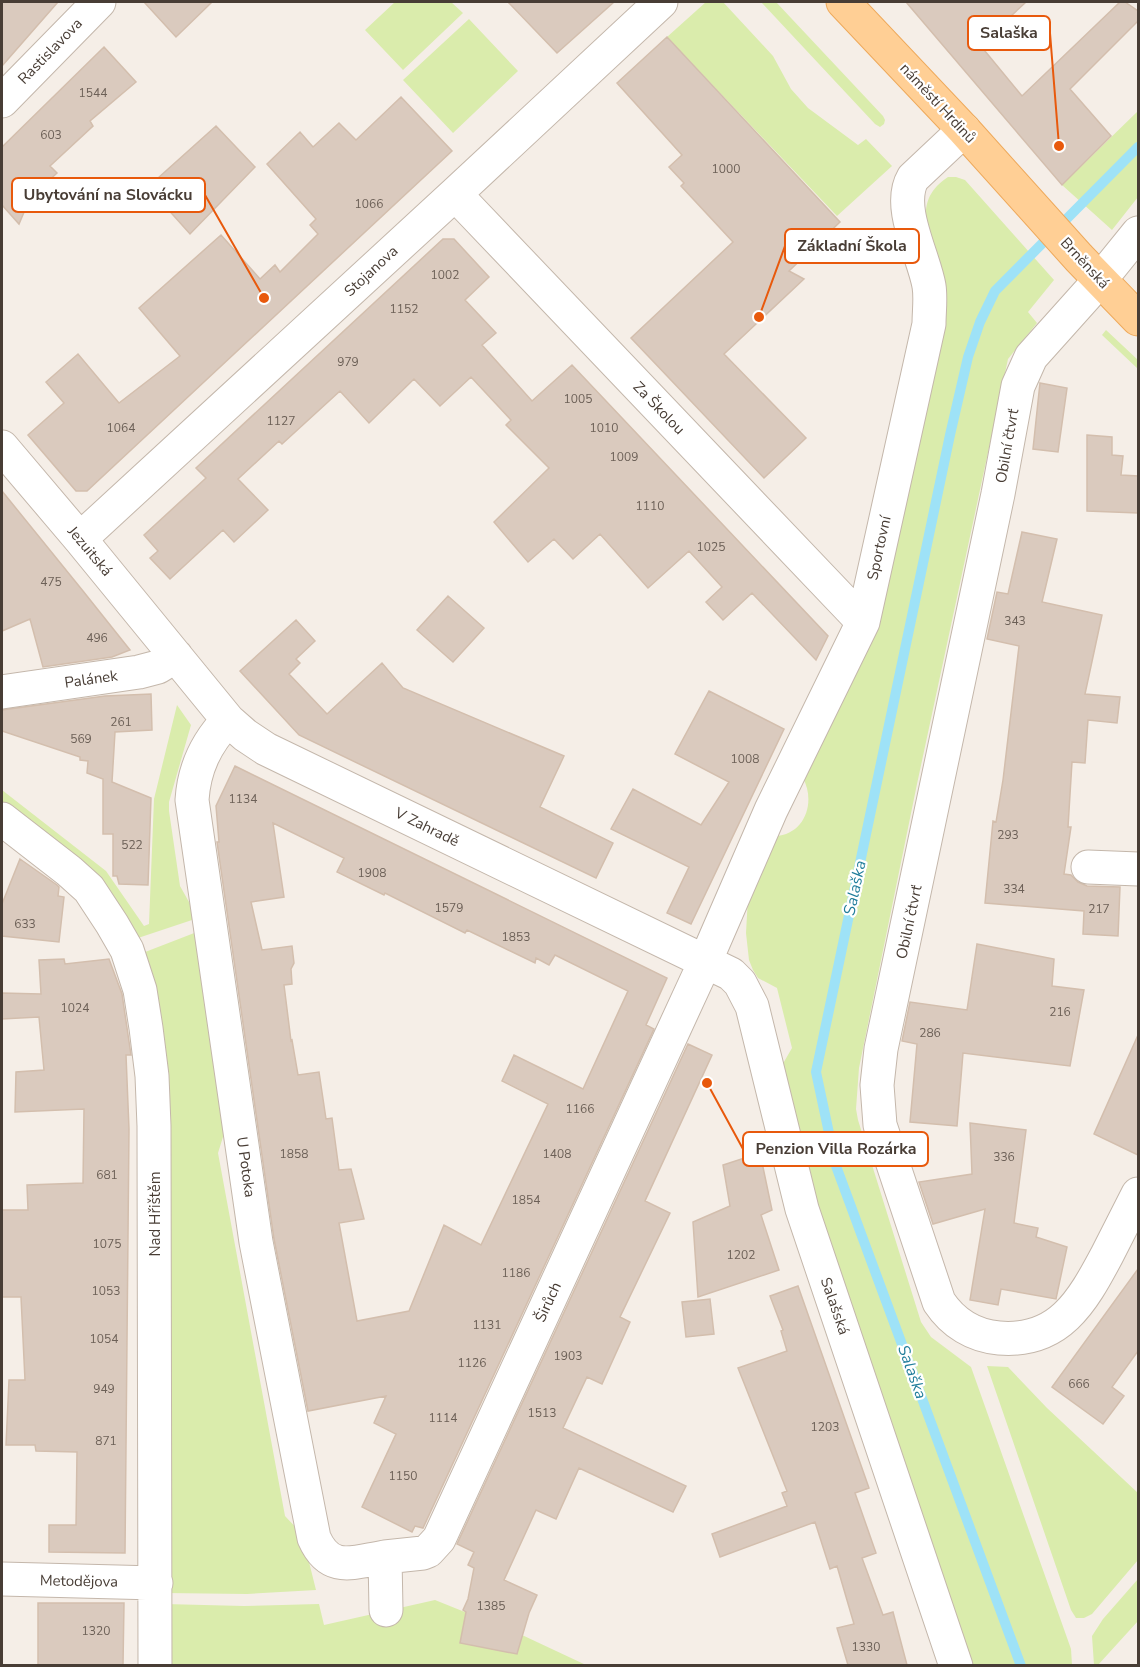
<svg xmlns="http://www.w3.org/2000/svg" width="1140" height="1667" viewBox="0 0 1140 1667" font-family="'Nunito Sans',sans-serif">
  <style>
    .green { fill: #daecac }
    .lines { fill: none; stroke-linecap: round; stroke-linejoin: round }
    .stream { stroke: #9ee2f7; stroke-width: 10 }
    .building { fill: #dacabe; stroke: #d3bead; stroke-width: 1.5; fill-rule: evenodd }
    .minor-casing { stroke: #c4b7ab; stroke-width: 35 }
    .primary-casing { stroke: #eea95b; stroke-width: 35 }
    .minor { stroke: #fff; stroke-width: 33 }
    .primary { stroke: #ffcf95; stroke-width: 33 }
    .labels { text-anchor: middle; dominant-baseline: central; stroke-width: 4.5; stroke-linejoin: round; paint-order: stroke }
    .number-label { font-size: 12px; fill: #6c6057 }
    .street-label { font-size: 15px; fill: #483d35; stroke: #fff }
    .water-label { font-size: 16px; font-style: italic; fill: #207d9b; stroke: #fff }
    .leader { fill: none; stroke: #e8590c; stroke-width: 2 }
    .callout-dot { fill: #e8590c; stroke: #fff; stroke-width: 2 }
    .callout { fill: #fff; stroke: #e8590c; stroke-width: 2 }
    .callout-label { font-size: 16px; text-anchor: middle; font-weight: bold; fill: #483d35 }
  </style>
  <rect width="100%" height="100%" fill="#f5eee7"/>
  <path class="green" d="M 395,2 L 451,2 L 463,13 L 403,70 L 365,30 Z
    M 706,2 L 723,2 L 773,56 L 791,89 L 808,108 L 858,145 L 866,139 L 892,166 L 837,216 L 667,37 Z
    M 761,2 L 776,2 L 883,116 L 885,120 L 884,124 L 880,127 L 875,124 Z
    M 469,19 L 518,71 L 453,133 L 403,80 Z
    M 1138,111 L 1138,197 L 1112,230 L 1062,185 Z
    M 948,177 L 956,177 L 965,180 L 1054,280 L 1028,312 L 1037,323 L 1008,359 L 917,784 L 859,1068 L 856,1109 L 858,1120 L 921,1322 L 931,1337 L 971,1367 L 1071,1649 L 1072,1665 L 971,1665 L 825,1233 L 781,1067 L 792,1048 L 777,988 L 758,978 L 753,970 L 749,960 L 746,933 L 748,897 L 775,836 C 805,835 816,802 803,778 L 827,732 L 929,250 C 926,219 918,197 948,177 Z
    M 1106,330 L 1138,360 L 1138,369 L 1102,335 Z
    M 177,705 L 191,725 L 169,802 L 169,811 L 180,886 L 198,918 L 132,940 L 2,807 L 2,790 L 106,871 L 144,926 L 149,924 L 154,799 Z
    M 202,930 L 227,1124 L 218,1153 L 285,1516 L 302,1534 L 316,1590 L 247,1594 L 165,1593 L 140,954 Z
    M 987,1366 L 1008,1367 L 1047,1408 L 1138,1493 L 1138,1560 L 1092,1614 L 1084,1618 L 1076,1618 L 1071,1610 Z
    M 1138,1579 L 1138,1621 L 1098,1665 L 1094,1665 L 1092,1636 L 1103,1619 Z
    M 435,1600 L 522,1635 L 586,1665 L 164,1666 L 164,1604 L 244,1606 L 319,1604 L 324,1625 Z"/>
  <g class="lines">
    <path class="stream" d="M 1021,1666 L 836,1166 L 816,1072 L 950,435 L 968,357 L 980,322 L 995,291 L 1138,147"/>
  </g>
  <path class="building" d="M 2,2 L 58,2 L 2,66 Z
    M 144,2 L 212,2 L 176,37 Z
    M 508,2 L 614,2 L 557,53 Z
    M 906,2 L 1026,2 L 980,45 L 1022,96 L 1120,2 L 1125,2 L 1138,11 L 1138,21 L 1070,89 L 1111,136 L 1062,185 Z
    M 667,37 L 840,222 L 789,271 L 804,279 L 724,354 L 806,438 L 764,478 L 631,338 L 733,242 L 681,186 L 684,183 L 669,167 L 682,155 L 617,83 Z
    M 104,47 L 136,82 L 90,121 L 93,126 L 50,166 L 57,173 L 30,198 L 19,224 L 2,205 L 2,147 Z
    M 401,97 L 452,151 L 87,491 L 76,491 L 28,435 L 64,403 L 46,382 L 78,354 L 119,403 L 180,356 L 139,308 L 221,235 L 260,279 L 275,265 L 280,272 L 318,234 L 310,225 L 316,219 L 267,164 L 300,132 L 313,147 L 339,123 L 356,140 Z
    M 216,126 L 255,167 L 190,234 L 148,187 Z
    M 443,239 L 454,239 L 489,277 L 465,300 L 496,333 L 482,345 L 532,401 L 572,365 L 828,636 L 816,660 L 752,593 L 723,620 L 706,602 L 722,587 L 689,551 L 648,588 L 600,534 L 573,559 L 554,539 L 528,562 L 494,522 L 549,468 L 506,425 L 511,420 L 471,377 L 440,406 L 414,379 L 369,423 L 340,391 L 282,444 L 279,441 L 238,479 L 268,510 L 234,542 L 223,530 L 170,579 L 150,558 L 158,551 L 144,535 L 206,478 L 196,468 Z
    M 1040,383 L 1067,388 L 1058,452 L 1033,449 Z
    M 1087,435 L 1112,437 L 1112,455 L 1123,456 L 1121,475 L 1138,476 L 1138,513 L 1087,511 Z
    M 2,491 L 83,591 L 130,650 L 112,657 L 43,667 L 30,619 L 2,631 Z
    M 1022,532 L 1057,539 L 1042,602 L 1102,615 L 1085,694 L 1120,697 L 1117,723 L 1088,720 L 1085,763 L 1072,762 L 1068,827 L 1071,827 L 1064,874 L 1071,875 L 1078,882 L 1087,886 L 1120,887 L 1118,936 L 1083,934 L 1084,911 L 985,903 L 993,821 L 996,822 L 1003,780 L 1019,646 L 987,639 L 997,592 L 1008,594 Z
    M 448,596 L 484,628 L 453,662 L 417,630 Z
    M 296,620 L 315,641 L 296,659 L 300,663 L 289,674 L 327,714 L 382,663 L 403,688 L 564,756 L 540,807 L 613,843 L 596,878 L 299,735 L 240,671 Z
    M 709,691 L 784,729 L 691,924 L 667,913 L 689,867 L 611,829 L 633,789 L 701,825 L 729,782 L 675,754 Z
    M 151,694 L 152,730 L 115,732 L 112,782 L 151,798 L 148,885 L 119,884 L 117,876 L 113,876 L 113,834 L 103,834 L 103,779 L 87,773 L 88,761 L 80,760 L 80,757 L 2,731 L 2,710 L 105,696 Z
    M 235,766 L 667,978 L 646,1025 L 654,1029 L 423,1528 L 415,1526 L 412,1532 L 362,1507 L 396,1434 L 374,1423 L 386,1396 L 308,1411 L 274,1239 L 217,842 L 219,842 L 216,806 ZM 273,823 L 344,858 L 337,872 L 384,895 L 385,893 L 465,933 L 467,930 L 535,963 L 536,958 L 549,965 L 555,955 L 628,991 L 583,1089 L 514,1055 L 502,1081 L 548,1104 L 481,1245 L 444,1225 L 409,1311 L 357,1321 L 339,1223 L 364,1219 L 351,1169 L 339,1170 L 332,1118 L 326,1119 L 319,1072 L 298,1075 L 292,1040 L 291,1041 L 284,985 L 292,984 L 291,969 L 294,963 L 292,946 L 262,950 L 251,902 L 284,897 Z
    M 20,859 L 57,885 L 59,887 L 58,896 L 64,897 L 59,942 L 2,936 L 2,904 Z
    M 977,944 L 1054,959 L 1052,986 L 1084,990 L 1070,1066 L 963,1053 L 957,1126 L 910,1122 L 917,1044 L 902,1041 L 910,1002 L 967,1010 Z
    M 64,959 L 65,964 L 109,959 L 122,994 L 131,1055 L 126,1055 L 129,1129 L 125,1553 L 49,1552 L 49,1525 L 76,1525 L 77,1452 L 36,1451 L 35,1445 L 6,1445 L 9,1380 L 25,1380 L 21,1297 L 2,1297 L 2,1210 L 28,1210 L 27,1185 L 83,1183 L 84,1109 L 15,1112 L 16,1072 L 44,1070 L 39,1017 L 2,1019 L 2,993 L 41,994 L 39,960 Z
    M 1138,1035 L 1138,1155 L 1094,1134 Z
    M 688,1044 L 712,1055 L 645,1201 L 670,1213 L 620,1317 L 630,1322 L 602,1384 L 587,1377 L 563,1428 L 686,1486 L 673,1512 L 579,1468 L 556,1519 L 536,1510 L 504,1580 L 537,1595 L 529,1613 L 517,1654 L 460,1643 L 466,1612 L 463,1610 L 468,1599 L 474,1568 L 468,1565 L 474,1552 L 457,1544 Z
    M 970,1123 L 1026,1130 L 1014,1223 L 1038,1228 L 1036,1237 L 1067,1247 L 1056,1299 L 1001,1289 L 998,1305 L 970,1300 L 985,1209 L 933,1224 L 919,1182 L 972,1174 Z
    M 760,1153 L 772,1210 L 761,1215 L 779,1270 L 698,1297 L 693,1222 L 730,1206 L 723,1165 Z
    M 1138,1269 L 1138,1351 L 1112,1387 L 1124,1396 L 1103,1424 L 1052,1387 Z
    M 798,1286 L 869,1488 L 855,1493 L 876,1553 L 862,1558 L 883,1615 L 893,1612 L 907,1665 L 848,1665 L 837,1628 L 854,1624 L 837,1566 L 830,1569 L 815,1522 L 720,1557 L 712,1534 L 787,1506 L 782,1493 L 787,1491 L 738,1368 L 787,1351 L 781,1331 L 783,1330 L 770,1296 Z
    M 710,1299 L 714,1334 L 686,1337 L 682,1302 Z
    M 38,1603 L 124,1603 L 123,1665 L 38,1665 Z"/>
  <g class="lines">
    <g class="minor-casing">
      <path id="minor" d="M 2,101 L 99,2
        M 455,194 L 863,622
        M 1138,233 L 1100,280 L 1031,357 L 1018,386 L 998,494 L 881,1049 L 877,1085 L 880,1125 L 939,1302 C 953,1323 974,1336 999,1338 C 1059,1343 1082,1302 1107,1255 C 1117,1235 1128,1214 1138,1194
        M 2,447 L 80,539 L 228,720 L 245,735 L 266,749 L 731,974 L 740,983 L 752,1006 L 802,1209 L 956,1666
        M 80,539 L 455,194 L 661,2
        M 2,692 L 139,672 L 158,667 L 176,656
        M 228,720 C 206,743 194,768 192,800 L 256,1242 L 314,1538 C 330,1574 353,1562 385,1557
        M 2,819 L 69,871 L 89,889 L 112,924 L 127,950 L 140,990 L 146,1028 L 152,1076 L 154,1126 L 155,1666
        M 1088,867 L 1138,869
        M 2,1579 L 156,1583
        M 386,1610 L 385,1557 L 423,1553 L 428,1551 L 439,1539 L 705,962 L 771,810 L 863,622 L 929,324 C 929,312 931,298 929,286 C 924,256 896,207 913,178 L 964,130"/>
    </g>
    <g class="primary-casing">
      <path id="primary" d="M 843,2 L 964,130 L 1079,258 L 1138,319"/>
    </g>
    <use href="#minor" class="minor"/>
    <use href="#primary" class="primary"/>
  </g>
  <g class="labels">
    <g class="number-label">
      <text x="93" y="93">1544</text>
      <text x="51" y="135">603</text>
      <text x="726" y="169">1000</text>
      <text x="369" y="204">1066</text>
      <text x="445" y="275">1002</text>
      <text x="404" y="309">1152</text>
      <text x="348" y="362">979</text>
      <text x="578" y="399">1005</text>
      <text x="281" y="421">1127</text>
      <text x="121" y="428">1064</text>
      <text x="604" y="428">1010</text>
      <text x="624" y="457">1009</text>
      <text x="650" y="506">1110</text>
      <text x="711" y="547">1025</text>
      <text x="51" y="582">475</text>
      <text x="1015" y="621">343</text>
      <text x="97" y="638">496</text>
      <text x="121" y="722">261</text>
      <text x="81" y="739">569</text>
      <text x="745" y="759">1008</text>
      <text x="243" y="799">1134</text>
      <text x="1008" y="835">293</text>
      <text x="132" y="845">522</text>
      <text x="372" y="873">1908</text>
      <text x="1014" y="889">334</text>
      <text x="449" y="908">1579</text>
      <text x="1099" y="909">217</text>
      <text x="25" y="924">633</text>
      <text x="516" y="937">1853</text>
      <text x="75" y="1008">1024</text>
      <text x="1060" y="1012">216</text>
      <text x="930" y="1033">286</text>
      <text x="580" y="1109">1166</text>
      <text x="294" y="1154">1858</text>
      <text x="557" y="1154">1408</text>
      <text x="1004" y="1157">336</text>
      <text x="107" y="1175">681</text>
      <text x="526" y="1200">1854</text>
      <text x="107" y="1244">1075</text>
      <text x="741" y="1255">1202</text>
      <text x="516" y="1273">1186</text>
      <text x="106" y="1291">1053</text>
      <text x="487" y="1325">1131</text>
      <text x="104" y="1339">1054</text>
      <text x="568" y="1356">1903</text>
      <text x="472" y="1363">1126</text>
      <text x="1079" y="1384">666</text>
      <text x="104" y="1389">949</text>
      <text x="542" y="1413">1513</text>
      <text x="443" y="1418">1114</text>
      <text x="825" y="1427">1203</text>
      <text x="106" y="1441">871</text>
      <text x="403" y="1476">1150</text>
      <text x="491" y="1606">1385</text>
      <text x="96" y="1631">1320</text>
      <text x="866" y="1647">1330</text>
    </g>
    <g class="street-label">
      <text transform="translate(50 51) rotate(-46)">Rastislavova</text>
      <text transform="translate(938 103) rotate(47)">náměstí Hrdinů</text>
      <text transform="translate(1085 263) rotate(47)">Brněnská</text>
      <text transform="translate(371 271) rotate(-43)">Stojanova</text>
      <text transform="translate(659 408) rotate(46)">Za Školou</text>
      <text transform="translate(1007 446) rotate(-80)">Obilní čtvrť</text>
      <text transform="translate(879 548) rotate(-78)">Sportovní</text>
      <text transform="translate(90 551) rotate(50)">Jezuitská</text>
      <text transform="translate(91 679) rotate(-8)">Palánek</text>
      <text transform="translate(427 827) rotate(26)">V Zahradě</text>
      <text transform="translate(909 922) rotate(-78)">Obilní čtvrť</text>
      <text transform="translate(246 1167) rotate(82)">U Potoka</text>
      <text transform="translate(155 1214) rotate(-90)">Nad Hřištěm</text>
      <text transform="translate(548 1302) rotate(-65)">Širůch</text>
      <text transform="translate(835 1306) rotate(71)">Salašská</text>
      <text transform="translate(79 1581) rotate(1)">Metodějova</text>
    </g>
    <g class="water-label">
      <text transform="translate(855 888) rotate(-78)">Salaška</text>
      <text transform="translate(912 1372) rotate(70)">Salaška</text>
    </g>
  </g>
  <path class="leader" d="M1059 146L1050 33M264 298L205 195M759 317L785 246M707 1083L743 1149"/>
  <g class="callout-dot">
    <circle cx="1059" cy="146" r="6"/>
    <circle cx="264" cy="298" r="6"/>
    <circle cx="759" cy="317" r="6"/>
    <circle cx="707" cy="1083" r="6"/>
  </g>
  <g class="callout">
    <rect x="968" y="16" width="82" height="34" rx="6"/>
    <rect x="12" y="178" width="193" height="34" rx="6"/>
    <rect x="785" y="229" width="134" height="34" rx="6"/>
    <rect x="743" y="1132" width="185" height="34" rx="6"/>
  </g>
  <g class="callout-label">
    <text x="1009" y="38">Salaška</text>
    <text x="108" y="200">Ubytování na Slovácku</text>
    <text x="852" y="251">Základní Škola</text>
    <text x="836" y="1154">Penzion Villa Rozárka</text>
  </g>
  <rect width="1140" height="1667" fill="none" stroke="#483d35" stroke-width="6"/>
</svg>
